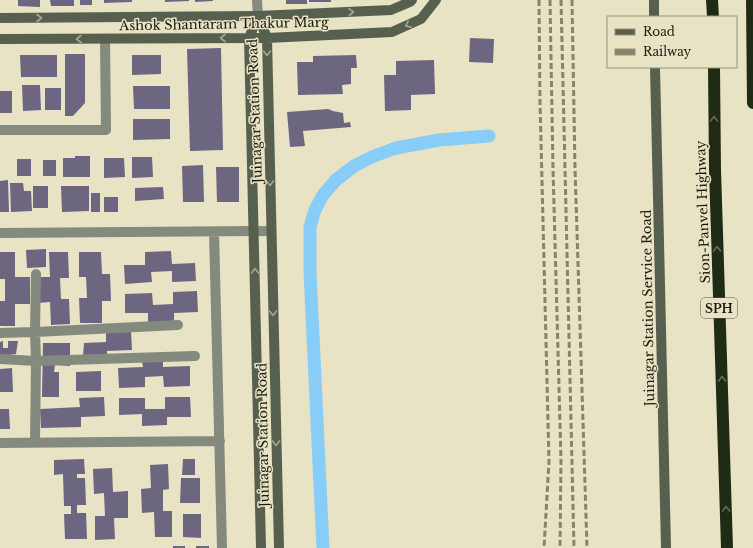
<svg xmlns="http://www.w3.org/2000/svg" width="753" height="548" viewBox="0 0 753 548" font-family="'Libre Baskerville',serif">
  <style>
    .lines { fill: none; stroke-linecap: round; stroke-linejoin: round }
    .canal { stroke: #88cdf8; stroke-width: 13 }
    .building { fill: #6c6681 }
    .street { stroke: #848a7e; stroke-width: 10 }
    .secondary { stroke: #57604f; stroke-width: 10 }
    .highway { stroke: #202b15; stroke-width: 12 }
    .rail { stroke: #87836d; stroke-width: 3; stroke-dasharray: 6 3; stroke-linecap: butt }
    .oneway { stroke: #a7a88f }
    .oneway2 { stroke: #666b52 }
    .labels { text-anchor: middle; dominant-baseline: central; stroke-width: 3; stroke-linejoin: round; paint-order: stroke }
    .shield { fill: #e8e3c4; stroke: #585644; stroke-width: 1 }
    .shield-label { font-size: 12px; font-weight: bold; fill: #1b190d }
    .street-label { font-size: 13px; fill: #1b190d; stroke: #e8e3c4 }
  </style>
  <rect width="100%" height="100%" fill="#e8e3c4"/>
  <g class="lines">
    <path class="canal" d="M 323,548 L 310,272 L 310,227 L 315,210 L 323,195 L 336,180 L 354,166 L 374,156 L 396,148 L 439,140 L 489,136"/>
  </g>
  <path class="building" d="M 18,0 L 40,0 L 40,7 L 18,6 Z
    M 50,0 L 74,0 L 74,6 L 51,6 Z
    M 80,0 L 92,0 L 92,5 L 80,5 Z
    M 104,0 L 132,0 L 132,2 L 104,3 Z
    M 165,0 L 189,0 L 189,1 L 165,2 Z
    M 195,0 L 213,0 L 213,1 L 195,2 Z
    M 286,0 L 307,0 L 307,4 L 286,4 Z
    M 309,0 L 331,0 L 331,2 L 309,2 Z
    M 470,38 L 494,39 L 493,63 L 469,62 Z
    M 221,48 L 223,150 L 190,151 L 187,49 Z
    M 65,54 L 85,54 L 85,103 L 73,116 L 65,116 Z
    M 20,55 L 57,55 L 57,77 L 21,77 Z
    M 132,55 L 161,55 L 161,74 L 132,75 Z
    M 356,55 L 357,68 L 351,68 L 351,84 L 342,85 L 343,94 L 298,95 L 297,62 L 313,62 L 313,56 Z
    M 434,60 L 435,94 L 411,95 L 411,110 L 385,111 L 384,75 L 396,75 L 396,61 Z
    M 22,85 L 40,85 L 41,110 L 23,111 Z
    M 133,86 L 170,86 L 170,109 L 134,109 Z
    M 45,88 L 61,88 L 61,110 L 45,110 Z
    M 0,91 L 12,91 L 12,113 L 0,113 Z
    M 328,109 L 333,111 L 343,113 L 344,123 L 350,122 L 351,127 L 303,131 L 305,146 L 290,147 L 287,112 Z
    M 133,119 L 170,119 L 170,139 L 133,140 Z
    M 75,156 L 90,156 L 90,177 L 63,177 L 63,158 L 75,158 Z
    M 132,157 L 152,157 L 153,177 L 132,178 Z
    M 104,158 L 124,158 L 125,177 L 104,178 Z
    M 17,159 L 31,159 L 31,176 L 17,176 Z
    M 43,160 L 56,160 L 56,176 L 43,176 Z
    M 203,165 L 204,202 L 183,202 L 182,166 Z
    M 216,167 L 239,167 L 239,202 L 217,202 Z
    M 8,180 L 9,212 L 0,212 L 0,181 Z
    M 10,183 L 23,183 L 24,191 L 31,191 L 32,211 L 11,212 Z
    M 33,186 L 48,186 L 48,208 L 33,208 Z
    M 61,186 L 89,186 L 89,211 L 62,212 Z
    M 163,187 L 164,199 L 135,201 L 135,188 Z
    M 91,193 L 100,193 L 100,212 L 91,212 Z
    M 104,197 L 118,197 L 118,212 L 104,212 Z
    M 46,249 L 46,267 L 27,268 L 26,250 Z
    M 171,251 L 172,264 L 195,263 L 196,281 L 172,282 L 172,271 L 151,272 L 152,282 L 125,284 L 124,265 L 145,265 L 145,252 Z
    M 0,252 L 15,252 L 15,277 L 30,277 L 30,304 L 15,304 L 15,326 L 0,326 L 0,301 L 5,301 L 5,279 L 0,279 Z
    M 49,252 L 68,252 L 69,278 L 60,278 L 61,299 L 69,299 L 70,324 L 51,325 L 50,302 L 37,303 L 36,277 L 50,277 Z
    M 79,252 L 101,252 L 102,274 L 110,274 L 111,301 L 102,301 L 102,323 L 80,323 L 79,298 L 87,298 L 86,277 L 79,277 Z
    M 197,291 L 198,312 L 174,313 L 174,323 L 148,324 L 148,313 L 125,313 L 125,294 L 152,293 L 153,305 L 173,304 L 173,292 Z
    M 131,331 L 132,350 L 107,351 L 107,355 L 83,356 L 84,343 L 106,342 L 106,332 Z
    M 3,341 L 3,348 L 8,348 L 8,341 L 18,341 L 16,354 L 0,356 L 0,342 Z
    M 43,343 L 70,343 L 70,366 L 55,365 L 54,372 L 59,372 L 59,397 L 42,397 Z
    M 163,360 L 163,367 L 190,366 L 190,386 L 164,387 L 163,376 L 145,377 L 145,387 L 119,388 L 118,368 L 143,367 L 142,361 Z
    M 12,368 L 13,392 L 0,392 L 0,369 Z
    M 101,371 L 101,391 L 76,391 L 76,372 Z
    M 104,397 L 105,416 L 81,417 L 81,427 L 41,428 L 40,409 L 80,407 L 79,398 Z
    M 165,397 L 190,397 L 191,417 L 167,417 L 167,425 L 142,426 L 142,414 L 119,415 L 119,398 L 145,398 L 145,409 L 165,409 Z
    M 0,409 L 9,409 L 10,429 L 0,429 Z
    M 84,459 L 85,474 L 77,474 L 77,478 L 85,478 L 86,505 L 77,505 L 77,513 L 86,513 L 87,539 L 65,539 L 64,514 L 71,514 L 71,506 L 64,506 L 63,474 L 54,475 L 54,460 Z
    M 183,459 L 195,459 L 195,475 L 182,475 Z
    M 168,464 L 169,489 L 163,490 L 163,511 L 172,511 L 172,537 L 155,537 L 154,512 L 142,513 L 141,489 L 151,488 L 150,465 Z
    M 112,468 L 113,492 L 128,491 L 128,518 L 114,518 L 115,539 L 95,540 L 95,516 L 105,516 L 104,493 L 94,494 L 93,469 Z
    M 181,478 L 200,478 L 200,503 L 180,503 Z
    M 183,514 L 201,514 L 201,538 L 183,537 Z
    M 173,546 L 185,546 L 185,548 L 173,548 Z
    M 196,546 L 209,546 L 209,548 L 196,548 Z"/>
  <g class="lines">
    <path class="street" d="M 257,0 L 258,16
      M 0,130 L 106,130 L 105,39
      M 214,232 L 222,548
      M 0,233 L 271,231
      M 36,274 L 35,332 L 36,361 L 195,356
      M 0,333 L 35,332 L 178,325
      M 0,359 L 36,361 L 35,442
      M 0,443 L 220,441"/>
    <path class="secondary" d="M 654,0 L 654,17
      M 258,16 L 267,38 L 279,548
      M 258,16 L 249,38 L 261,548
      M 0,18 L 258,16 L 391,10 L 410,2 L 412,0
      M 0,39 L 267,38 L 392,32 L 421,19 L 436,0
      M 655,67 L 666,548"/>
    <path class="highway" d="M 712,0 L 713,17
      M 752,0 L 753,103
      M 714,67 L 715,170 L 727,548"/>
    <path class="rail" d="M 539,0 L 540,101 L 549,461 L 544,548
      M 550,0 L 553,169 L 561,460 L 560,548
      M 561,0 L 574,548
      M 572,0 L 575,168 L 587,548"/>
  </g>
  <defs><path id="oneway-chevron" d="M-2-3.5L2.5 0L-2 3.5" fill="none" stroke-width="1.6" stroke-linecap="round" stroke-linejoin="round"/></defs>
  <g class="oneway">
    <use href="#oneway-chevron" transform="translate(351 12) rotate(-3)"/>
    <use href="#oneway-chevron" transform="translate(39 18)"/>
    <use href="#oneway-chevron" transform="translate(408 25) rotate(155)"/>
    <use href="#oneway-chevron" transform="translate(223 38) rotate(180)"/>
    <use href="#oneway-chevron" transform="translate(79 39) rotate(180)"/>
    <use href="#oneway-chevron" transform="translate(267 53) rotate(89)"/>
    <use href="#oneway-chevron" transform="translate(270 183) rotate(89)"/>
    <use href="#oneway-chevron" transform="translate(255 271) rotate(-91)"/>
    <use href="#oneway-chevron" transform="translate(273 313) rotate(89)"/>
    <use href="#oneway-chevron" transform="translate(276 443) rotate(89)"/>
  </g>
  <g class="oneway2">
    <use href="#oneway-chevron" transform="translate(714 119) rotate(-91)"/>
    <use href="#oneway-chevron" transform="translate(717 249) rotate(-92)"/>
    <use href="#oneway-chevron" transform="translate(722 379) rotate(-92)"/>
    <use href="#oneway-chevron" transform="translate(726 509) rotate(-92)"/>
  </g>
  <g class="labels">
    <rect class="shield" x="701" y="298" width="36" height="20" rx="3"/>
    <g class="shield-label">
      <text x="719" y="308">SPH</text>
    </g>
    <g class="street-label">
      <text transform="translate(224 24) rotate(-1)">Ashok Shantaram Thakur Marg</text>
      <text transform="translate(255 111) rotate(-92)">Juinagar Station Road</text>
      <text transform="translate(703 212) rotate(-92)">Sion-Panvel Highway</text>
      <text transform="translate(648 308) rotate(-91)">Juinagar Station Service Road</text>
      <text transform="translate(263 435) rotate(-91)">Juinagar Station Road</text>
    </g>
  </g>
  <rect x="607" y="16" width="130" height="52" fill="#e8e3c4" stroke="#96927b"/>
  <rect x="615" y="29" width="20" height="6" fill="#57604f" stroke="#96927b"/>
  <text x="643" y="36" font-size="12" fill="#1b190d">Road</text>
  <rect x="615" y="49" width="20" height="6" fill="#87836d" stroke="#96927b"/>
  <text x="643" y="56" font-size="12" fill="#1b190d">Railway</text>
</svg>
